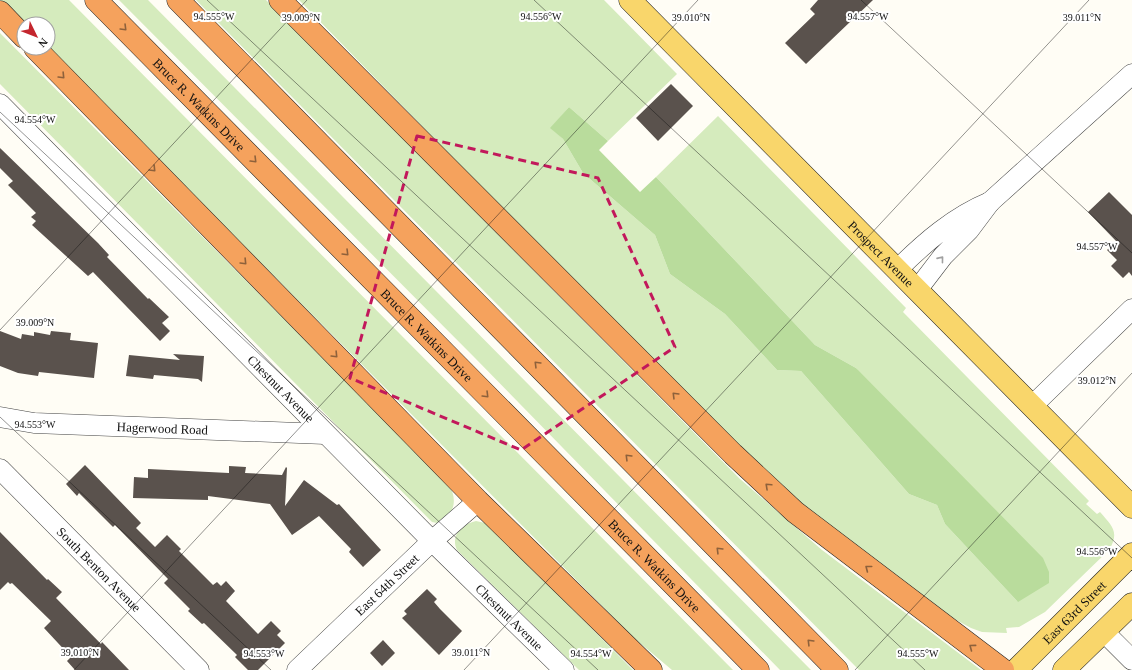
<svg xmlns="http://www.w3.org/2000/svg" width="1132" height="670" viewBox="0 0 1132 670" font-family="'Times New Roman',serif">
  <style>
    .green { fill: #d5ebbd }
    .forest { fill: #b9dc9c }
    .building { fill: #5a524d }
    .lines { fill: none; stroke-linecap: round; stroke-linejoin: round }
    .minor-casing { stroke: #444; stroke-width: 21 }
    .major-casing { stroke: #222; stroke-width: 23 }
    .highway-casing { stroke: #222; stroke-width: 23 }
    .minor { stroke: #fff; stroke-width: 20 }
    .major { stroke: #f9d66b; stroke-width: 22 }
    .highway { stroke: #f5a25d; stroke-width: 22 }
    .oneway { stroke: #8e613b }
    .oneway2 { stroke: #a0a0a0 }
    .marked { fill: none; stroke: #c2185b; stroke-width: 3; stroke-dasharray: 8 5; stroke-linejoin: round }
    .ticks { fill: none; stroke: #111; stroke-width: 1; stroke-opacity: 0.45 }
    .labels { text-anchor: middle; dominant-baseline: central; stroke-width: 4; stroke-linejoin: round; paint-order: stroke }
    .street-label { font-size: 13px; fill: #111; stroke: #fff }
    .ticks-label { font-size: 10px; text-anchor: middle; fill: #111; stroke: #fff; stroke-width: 4; stroke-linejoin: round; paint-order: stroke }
  </style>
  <rect width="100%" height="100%" fill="#fffdf5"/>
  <path class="green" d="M 0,0 L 69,0 L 733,670 L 672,670 L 634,638 L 47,48 L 48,24 L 24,25 Z
    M 119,0 L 148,0 L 811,670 L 780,670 L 475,358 Z
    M 196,0 L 266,0 L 740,479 L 822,550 L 981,670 L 859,670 Z
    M 299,0 L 604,0 L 677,74 L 608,141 L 569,107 L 551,128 L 563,139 L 583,173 L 655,235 L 670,274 L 725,314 L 777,370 L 801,371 L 909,494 L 937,505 L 945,524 L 1018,602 L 856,368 L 815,345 L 656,177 L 718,116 L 906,308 L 903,312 L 1089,501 L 1086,504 L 1097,514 L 1100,512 C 1112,526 1120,532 1109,550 L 1045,612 L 1019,627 L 1006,628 L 1007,633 L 982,632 L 971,628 L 949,616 L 837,533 L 800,502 L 765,471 L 501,207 Z
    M 0,33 L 448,484 C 459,499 454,517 437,523 L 432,522 L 0,84 Z
    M 476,521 L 485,523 L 492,528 L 633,670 L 579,670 L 457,550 C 450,535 462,524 476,521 Z"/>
  <path class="forest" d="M 569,107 L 608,141 L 599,150 L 640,192 L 656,177 L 815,345 L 856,368 L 1043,558 L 1049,572 L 1049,583 L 1018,602 L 945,524 L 937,505 L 909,494 L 801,371 L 777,370 L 725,314 L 670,274 L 655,235 L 583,173 L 563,139 L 550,128 Z"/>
  <path class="building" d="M 818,0 L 873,0 L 806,64 L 785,43 L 815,14 L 810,9 Z
    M 671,84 L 693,106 L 658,141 L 636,118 Z
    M 0,148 L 98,243 L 109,255 L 107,257 L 148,299 L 149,298 L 169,317 L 162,323 L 170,331 L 160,341 L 93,272 L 88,276 L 32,225 L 36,221 L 31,217 L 36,213 L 8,185 L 13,181 L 0,168 Z
    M 1109,192 L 1132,215 L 1132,276 L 1129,272 L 1123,278 L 1111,266 L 1117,260 L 1107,250 L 1116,241 L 1088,212 Z
    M 0,331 L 21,339 L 22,334 L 34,336 L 34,332 L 50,335 L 51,331 L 71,333 L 70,340 L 98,343 L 94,378 L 39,372 L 38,376 L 18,373 L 0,366 Z
    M 173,354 L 204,356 L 202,382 L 198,379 L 154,375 L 153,379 L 126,376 L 129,355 L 180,360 Z
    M 85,465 L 141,523 L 136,528 L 155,547 L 167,535 L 181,549 L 179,551 L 213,585 L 217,582 L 221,586 L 226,581 L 235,591 L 226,601 L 258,634 L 271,621 L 281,631 L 277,635 L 285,643 L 258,670 L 248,670 L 235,657 L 237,655 L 204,623 L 202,624 L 188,611 L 190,609 L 164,583 L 168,579 L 115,525 L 113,527 L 79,493 L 77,496 L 66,484 Z
    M 229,466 L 246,467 L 245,473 L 282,475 L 286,467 L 287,468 L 285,506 L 304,480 L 337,505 L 339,504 L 381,550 L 363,567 L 349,552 L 351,549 L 319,516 L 292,535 L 270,504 L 208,496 L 208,500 L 133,498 L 134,477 L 148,478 L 148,469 L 229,473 Z
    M 0,532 L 47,580 L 48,579 L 62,592 L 56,598 L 101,644 L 102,642 L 129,670 L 75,670 L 67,661 L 71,657 L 44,628 L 51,621 L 12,583 L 10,584 L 8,582 L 0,590 Z
    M 427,589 L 437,599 L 434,602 L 440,609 L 462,631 L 439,655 L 402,618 L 407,614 L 404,611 Z
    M 383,640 L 395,653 L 382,666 L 370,653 Z"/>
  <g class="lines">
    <g class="minor-casing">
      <g id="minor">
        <path id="s1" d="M 0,104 L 432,541 L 564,670"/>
        <path d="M 990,202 L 1132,74"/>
        <path d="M 897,270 C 925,242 954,217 990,202 L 969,230 L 943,256 L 917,290"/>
        <path d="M 1032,406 L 1132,309"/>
        <path id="s2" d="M 0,417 L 34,423 L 325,434"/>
        <path id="s3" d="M 0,469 L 199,670"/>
        <path d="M 1104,632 L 1132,660"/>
        <path id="s4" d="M 297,670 L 432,541 L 478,501"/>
      </g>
    </g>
    <g class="major-casing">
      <g id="major">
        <path id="s5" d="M 630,0 L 1132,507"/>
        <path id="s6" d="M 1016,670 L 1132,554"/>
        <path d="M 1064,670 L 1132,604"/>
      </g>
    </g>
    <g class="highway-casing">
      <g id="highway">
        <path id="s7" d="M 96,0 L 758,670"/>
        <path d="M 178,0 L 837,670"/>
        <path d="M 280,0 L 733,454 L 795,512 L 1003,670"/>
        <path d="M 0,12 L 24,37"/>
        <path d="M 35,48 L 478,501 L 651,670"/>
      </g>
    </g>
    <use href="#minor" class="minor"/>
    <use href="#major" class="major"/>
    <use href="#highway" class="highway"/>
  </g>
  <defs><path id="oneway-chevron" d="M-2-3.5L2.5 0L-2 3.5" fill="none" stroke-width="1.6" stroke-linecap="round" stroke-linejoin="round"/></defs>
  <g class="oneway">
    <use href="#oneway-chevron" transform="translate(124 28) rotate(45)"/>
    <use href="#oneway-chevron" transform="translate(62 76) rotate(46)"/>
    <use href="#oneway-chevron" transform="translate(254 160) rotate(45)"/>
    <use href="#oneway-chevron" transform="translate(153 169) rotate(46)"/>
    <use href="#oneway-chevron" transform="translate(346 253) rotate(45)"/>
    <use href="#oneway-chevron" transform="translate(244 262) rotate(46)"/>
    <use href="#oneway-chevron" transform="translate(335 355) rotate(46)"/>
    <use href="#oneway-chevron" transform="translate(537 364) rotate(-135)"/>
    <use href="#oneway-chevron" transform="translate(486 395) rotate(45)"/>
    <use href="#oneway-chevron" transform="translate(675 395) rotate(-135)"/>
    <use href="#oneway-chevron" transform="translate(628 457) rotate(-135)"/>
    <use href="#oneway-chevron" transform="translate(768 486) rotate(-137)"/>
    <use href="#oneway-chevron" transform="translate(719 550) rotate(-135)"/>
    <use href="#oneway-chevron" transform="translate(868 568) rotate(-142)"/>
    <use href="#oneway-chevron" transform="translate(810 642) rotate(-135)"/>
    <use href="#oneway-chevron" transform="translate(972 647) rotate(-143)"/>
  </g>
  <use class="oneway2" href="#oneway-chevron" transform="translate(941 259) rotate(-51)"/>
  <path class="marked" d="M 417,136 L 598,178 L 675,347 L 521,450 L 350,378 Z"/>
  <path class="ticks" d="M 207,0 L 925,670M 534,0 L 1132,558M 861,0 L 1132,253M 0,112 L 598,670M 0,330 L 307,0M 0,417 L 271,670M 74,670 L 698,0M 464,670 L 1089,0M 855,670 L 1132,373"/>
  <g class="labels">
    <g class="street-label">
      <text stroke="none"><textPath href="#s7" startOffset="147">Bruce R. Watkins Drive</textPath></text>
      <text stroke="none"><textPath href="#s5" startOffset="357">Prospect Avenue</textPath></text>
      <text stroke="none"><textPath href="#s7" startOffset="471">Bruce R. Watkins Drive</textPath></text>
      <text stroke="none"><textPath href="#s1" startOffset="400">Chestnut Avenue</textPath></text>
      <text stroke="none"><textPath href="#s2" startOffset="163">Hagerwood Road</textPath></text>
      <text stroke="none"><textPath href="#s7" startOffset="795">Bruce R. Watkins Drive</textPath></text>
      <text stroke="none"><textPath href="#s3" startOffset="141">South Benton Avenue</textPath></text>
      <text stroke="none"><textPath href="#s4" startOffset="124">East 64th Street</textPath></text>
      <text stroke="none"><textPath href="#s6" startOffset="82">East 63rd Street</textPath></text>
      <text stroke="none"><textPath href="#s1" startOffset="723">Chestnut Avenue</textPath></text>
    </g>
  </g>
  <g class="ticks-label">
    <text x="214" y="20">94.555°W</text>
    <text x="541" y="20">94.556°W</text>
    <text x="868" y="20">94.557°W</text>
    <text x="1082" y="21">39.011°N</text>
    <text x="301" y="21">39.009°N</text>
    <text x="691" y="21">39.010°N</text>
    <text x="35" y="123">94.554°W</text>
    <text x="1097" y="250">94.557°W</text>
    <text x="35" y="326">39.009°N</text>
    <text x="1097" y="384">39.012°N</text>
    <text x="35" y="428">94.553°W</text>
    <text x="1097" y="555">94.556°W</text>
    <text x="80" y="656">39.010°N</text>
    <text x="471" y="656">39.011°N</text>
    <text x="264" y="657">94.553°W</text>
    <text x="591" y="657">94.554°W</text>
    <text x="918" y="657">94.555°W</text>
  </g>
  <g transform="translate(36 36) rotate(133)"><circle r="19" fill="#ffffff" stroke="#a0a0a0"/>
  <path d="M0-3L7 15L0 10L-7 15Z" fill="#c4262e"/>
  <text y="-6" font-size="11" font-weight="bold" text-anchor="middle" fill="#111111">N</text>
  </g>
</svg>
